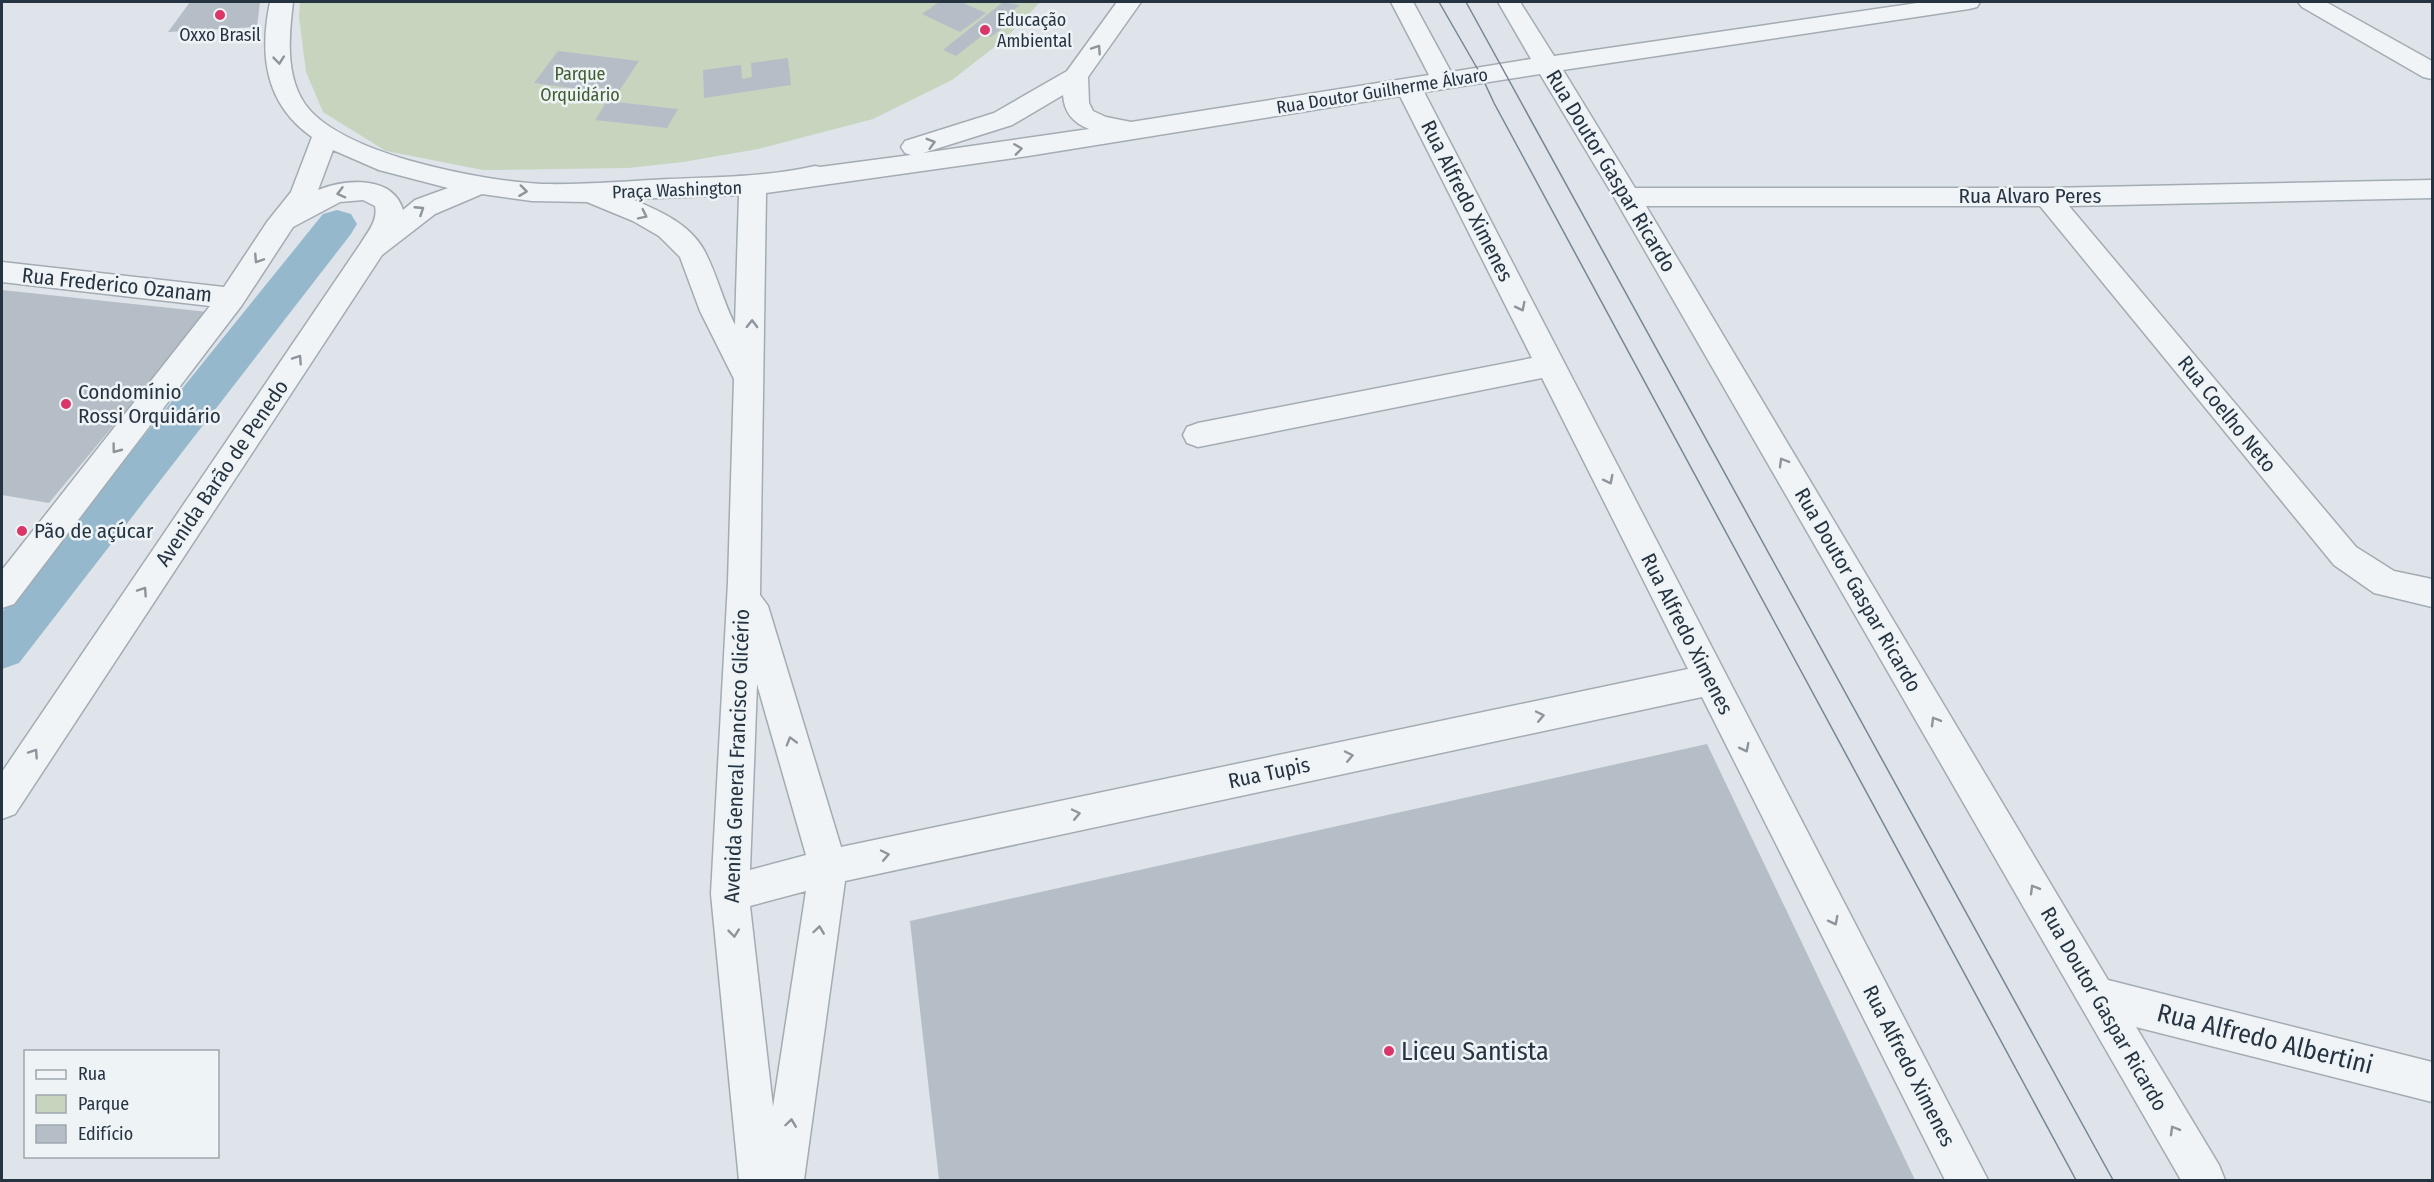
<svg xmlns="http://www.w3.org/2000/svg" width="2434" height="1182" viewBox="0 0 2434 1182" font-family="'Fira Sans Condensed',sans-serif">
  <style>
    .green { fill: #c7d4be }
    .lines { fill: none; stroke-linecap: round; stroke-linejoin: round }
    .canal { fill: #95b8cd; fill-rule: evenodd }
    .building { fill: #b5bec6 }
    .minor-casing { stroke: #a3acb3; stroke-width: 3 }
    .minor { fill: #f1f4f7; fill-rule: evenodd }
    .tram { stroke: #768694; stroke-width: 1.5 }
    .oneway { stroke: #8c949c }
    .poi-dot { fill: #db3668; stroke: #eef3f6; stroke-width: 2 }
    .labels { text-anchor: middle; dominant-baseline: central; stroke-width: 5; stroke-linejoin: round; paint-order: stroke }
    .far-poi-label { font-size: 18px; fill: #263441; stroke: #eef3f6; text-anchor: start }
    .far-park-label { font-size: 18px; fill: #415e32; stroke: #eef3f6 }
    .far-street-label { font-size: 18px; fill: #263441; stroke: #eef3f6 }
    .street-label { font-size: 21px; fill: #263441; stroke: #eef3f6 }
    .poi-label { font-size: 21px; fill: #263441; stroke: #eef3f6; text-anchor: start }
    .near-street-label { font-size: 26px; fill: #263441; stroke: #eef3f6 }
    .near-poi-label { font-size: 26px; fill: #263441; stroke: #eef3f6; text-anchor: start }
  </style>
  <rect width="100%" height="100%" fill="#dee4e9"/>
  <path class="green" d="M 300,2 L 1040,2 L 1006,38 L 952,80 L 873,119 L 758,149 L 683,162 L 628,168 L 483,170 L 386,151 L 323,112 L 306,72 L 299,17 Z"/>
  <g class="lines">
    <path class="canal" d="M 337,210 L 351,214 L 357,224 L 351,234 L 19,663 L 2,669 L 2,612 L 323,214 Z"/>
  </g>
  <path class="building" d="M 190,2 L 260,2 L 257,27 L 168,32 Z
    M 939,2 L 961,2 L 986,13 L 960,32 L 922,14 Z
    M 1003,2 L 1020,5 L 999,22 L 1006,25 L 991,37 L 984,34 L 956,56 L 943,50 Z
    M 558,51 L 639,61 L 617,94 L 534,83 Z
    M 788,58 L 791,85 L 704,98 L 703,70 L 741,65 L 742,79 L 752,77 L 751,63 Z
    M 607,101 L 678,109 L 667,128 L 595,120 Z
    M 2,290 L 208,312 L 49,503 L 2,495 Z
    M 1707,744 L 1915,1180 L 939,1180 L 910,921 Z"/>
  <g class="lines">
    <g class="minor-casing">
      <path id="minor" d="M 270,2 L 293,2 C 289,35 285,75 305,104 C 341,155 483,181 542,184 C 585,185 628,181 670,179 C 719,177 767,177 815,166 L 820,167 L 911,155 L 905,153 L 901,147 L 905,141 L 994,113 L 1067,71 L 1117,2 L 1141,2 L 1088,77 L 1089,103 L 1093,111 L 1106,117 L 1131,122 L 1429,75 L 1391,2 L 1413,2 L 1451,72 L 1531,59 L 1498,2 L 1520,2 L 1554,56 L 1924,2 L 1980,2 L 1977,7 L 1969,9 L 1563,70 L 1635,188 L 2047,188 L 2432,180 L 2432,198 L 2069,206 L 2356,547 L 2394,571 L 2432,579 L 2432,607 L 2374,593 L 2334,565 L 2040,206 L 1646,206 L 2108,980 L 2432,1062 L 2432,1102 L 2136,1027 L 2219,1165 L 2225,1180 L 2181,1180 L 1614,197 L 1540,74 L 1424,92 L 1988,1180 L 1945,1180 L 1702,697 L 845,881 L 804,1180 L 739,1180 L 711,894 L 728,582 L 734,379 L 700,311 L 680,257 L 659,236 L 633,221 L 587,202 L 532,201 L 482,194 L 435,214 L 382,255 L 15,814 L 2,819 L 2,772 L 361,243 C 368,231 378,221 375,206 L 363,200 L 340,202 L 293,227 L 242,305 L 14,604 L 2,608 L 2,570 L 210,306 L 2,282 L 2,262 L 224,287 L 267,222 L 291,192 L 312,137 C 265,104 259,55 270,2 ZM 1063,95 C 1064,112 1073,123 1089,129 L 923,153 L 1012,125 ZM 1400,96 L 1532,358 L 1198,423 L 1187,427 L 1183,435 L 1187,443 L 1198,447 L 1542,378 L 1688,669 L 841,847 L 768,606 L 760,595 L 766,193 L 1028,156 ZM 333,150 L 379,170 L 448,188 L 415,200 L 403,210 C 393,175 345,179 318,190 ZM 739,195 L 735,325 C 723,301 717,275 705,252 C 691,224 658,210 631,199 ZM 757,684 L 806,855 L 750,870 ZM 806,891 L 773,1107 L 750,906 Z
        M 2298,2 L 2326,2 L 2432,61 L 2432,79 L 2423,77 L 2302,7 Z"/>
    </g>
    <use href="#minor" class="minor"/>
    <path class="tram" d="M 1439,2 L 1481,75 L 1494,103 L 2076,1180
      M 1466,2 L 2113,1180"/>
  </g>
  <defs><path id="oneway-chevron" d="M-2-3.5L2.5 0L-2 3.5" fill="none" stroke-width="1.6" stroke-linecap="round" stroke-linejoin="round" transform="scale(1.5)"/></defs>
  <g class="oneway">
    <use href="#oneway-chevron" transform="translate(1097 49) rotate(-56)"/>
    <use href="#oneway-chevron" transform="translate(279 60) rotate(84)"/>
    <use href="#oneway-chevron" transform="translate(931 143) rotate(-16)"/>
    <use href="#oneway-chevron" transform="translate(1018 149) rotate(-8)"/>
    <use href="#oneway-chevron" transform="translate(523 191) rotate(7)"/>
    <use href="#oneway-chevron" transform="translate(341 193) rotate(165)"/>
    <use href="#oneway-chevron" transform="translate(420 210) rotate(-33)"/>
    <use href="#oneway-chevron" transform="translate(643 215) rotate(26)"/>
    <use href="#oneway-chevron" transform="translate(258 259) rotate(123)"/>
    <use href="#oneway-chevron" transform="translate(1521 307) rotate(63)"/>
    <use href="#oneway-chevron" transform="translate(752 324) rotate(-89)"/>
    <use href="#oneway-chevron" transform="translate(298 359) rotate(-56)"/>
    <use href="#oneway-chevron" transform="translate(116 449) rotate(127)"/>
    <use href="#oneway-chevron" transform="translate(1783 462) rotate(-120)"/>
    <use href="#oneway-chevron" transform="translate(1609 480) rotate(63)"/>
    <use href="#oneway-chevron" transform="translate(143 591) rotate(-56)"/>
    <use href="#oneway-chevron" transform="translate(1540 716) rotate(-12)"/>
    <use href="#oneway-chevron" transform="translate(1935 721) rotate(-120)"/>
    <use href="#oneway-chevron" transform="translate(791 741) rotate(-106)"/>
    <use href="#oneway-chevron" transform="translate(1745 748) rotate(63)"/>
    <use href="#oneway-chevron" transform="translate(34 753) rotate(-56)"/>
    <use href="#oneway-chevron" transform="translate(1349 756) rotate(-12)"/>
    <use href="#oneway-chevron" transform="translate(1076 814) rotate(-12)"/>
    <use href="#oneway-chevron" transform="translate(885 855) rotate(-12)"/>
    <use href="#oneway-chevron" transform="translate(2034 889) rotate(-120)"/>
    <use href="#oneway-chevron" transform="translate(1834 921) rotate(63)"/>
    <use href="#oneway-chevron" transform="translate(819 930) rotate(-82)"/>
    <use href="#oneway-chevron" transform="translate(734 933) rotate(84)"/>
    <use href="#oneway-chevron" transform="translate(791 1123) rotate(-82)"/>
    <use href="#oneway-chevron" transform="translate(2174 1130) rotate(-120)"/>
  </g>
  <g class="poi-dot">
    <circle cx="220" cy="15" r="6"/>
    <circle cx="985" cy="30" r="6"/>
    <circle cx="66" cy="404" r="6"/>
    <circle cx="22" cy="531" r="6"/>
    <circle cx="1389" cy="1051" r="6"/>
  </g>
  <g class="labels">
    <g class="far-poi-label">
      <text x="997" y="20">Educação<tspan x="997" dy="21">Ambiental</tspan></text>
      <text x="220" y="35" text-anchor="middle">Oxxo Brasil</text>
    </g>
    <g class="far-park-label">
      <text x="580" y="74">Parque<tspan x="580" dy="21">Orquidário</tspan></text>
    </g>
    <g class="far-street-label">
      <text transform="translate(1382 91) rotate(-9)">Rua Doutor Guilherme Álvaro</text>
      <text transform="translate(677 190) rotate(-2)">Praça Washington</text>
    </g>
    <g class="street-label">
      <text transform="translate(1611 171) rotate(59)">Rua Doutor Gaspar Ricardo</text>
      <text x="2030" y="196">Rua Alvaro Peres</text>
      <text transform="translate(1467 201) rotate(63)">Rua Alfredo Ximenes</text>
      <text transform="translate(117 285) rotate(6)">Rua Frederico Ozanam</text>
      <text transform="translate(2227 414) rotate(51)">Rua Coelho Neto</text>
      <text transform="translate(222 473) rotate(-56)">Avenida Barão de Penedo</text>
      <text transform="translate(1858 590) rotate(60)">Rua Doutor Gaspar Ricardo</text>
      <text transform="translate(1687 634) rotate(63)">Rua Alfredo Ximenes</text>
      <text transform="translate(737 756) rotate(-88)">Avenida General Francisco Glicério</text>
      <text transform="translate(1269 773) rotate(-12)">Rua Tupis</text>
      <text transform="translate(2104 1009) rotate(60)">Rua Doutor Gaspar Ricardo</text>
      <text transform="translate(1909 1066) rotate(63)">Rua Alfredo Ximenes</text>
    </g>
    <g class="poi-label">
      <text x="78" y="392">Condomínio<tspan x="78" dy="24">Rossi Orquidário</tspan></text>
      <text x="34" y="531">Pão de açúcar</text>
    </g>
    <g class="near-street-label">
      <text transform="translate(2265 1039) rotate(14)">Rua Alfredo Albertini</text>
    </g>
    <g class="near-poi-label">
      <text x="1401" y="1051">Liceu Santista</text>
    </g>
  </g>
  <rect width="2434" height="1182" fill="none" stroke="#263441" stroke-width="6"/>
  <rect x="24" y="1050" width="195" height="108" fill="#eef3f6" stroke="#9ea7ae" stroke-width="1.5"/>
  <rect x="36" y="1070" width="30" height="9" fill="#f1f4f7" stroke="#9ea7ae" stroke-width="1.5"/>
  <text x="78" y="1080" font-size="18" fill="#263441">Rua</text>
  <rect x="36" y="1095" width="30" height="18" fill="#c7d4be" stroke="#9ea7ae" stroke-width="1.5"/>
  <text x="78" y="1110" font-size="18" fill="#263441">Parque</text>
  <rect x="36" y="1125" width="30" height="18" fill="#b5bec6" stroke="#9ea7ae" stroke-width="1.5"/>
  <text x="78" y="1140" font-size="18" fill="#263441">Edifício</text>
</svg>
